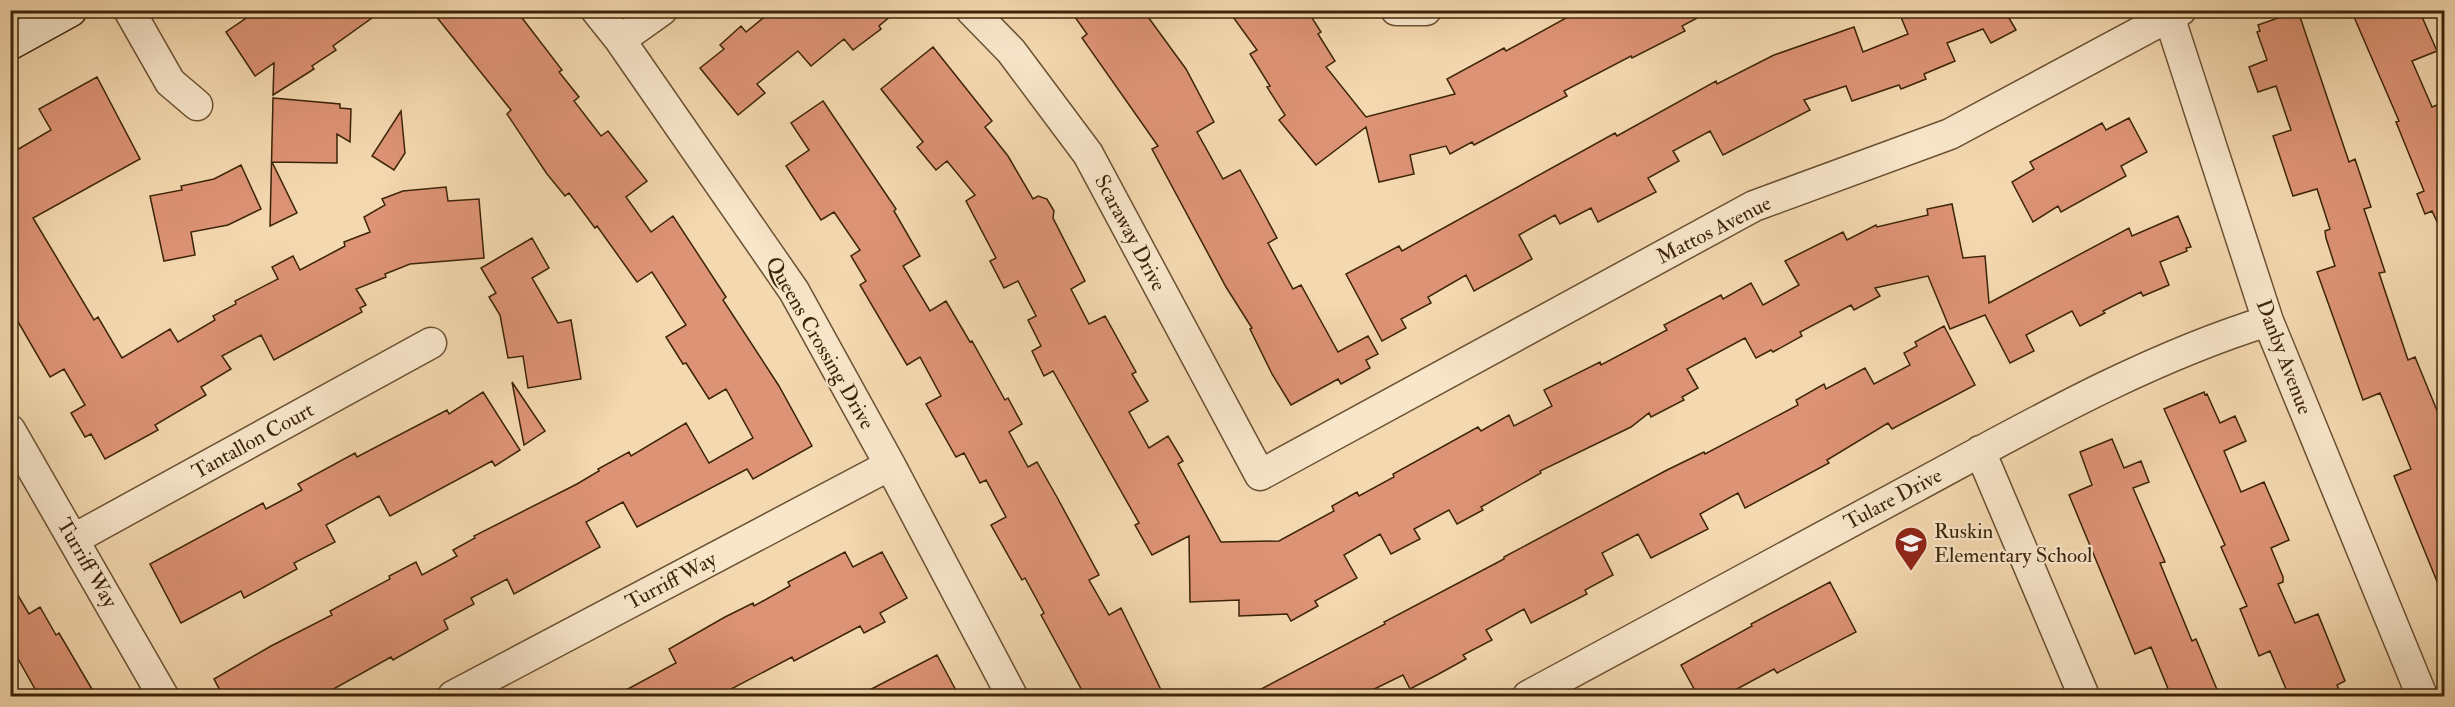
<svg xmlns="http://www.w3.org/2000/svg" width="2455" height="707" viewBox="0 0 2455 707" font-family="'IM FELL Double Pica',serif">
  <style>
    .building { fill: #dd9375; stroke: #3c2407; stroke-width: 1.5 }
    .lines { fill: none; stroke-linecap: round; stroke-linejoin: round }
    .street-casing { stroke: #6a5131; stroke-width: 33 }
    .secondary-casing { stroke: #3c2407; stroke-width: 36 }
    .street { stroke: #f8e6cb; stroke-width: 30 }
    .secondary { stroke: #f8e6cb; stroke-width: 33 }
    .labels { text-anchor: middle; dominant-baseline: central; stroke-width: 4.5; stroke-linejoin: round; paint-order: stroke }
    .street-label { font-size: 21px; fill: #3c2407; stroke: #f8e6cb }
    .poi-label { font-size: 21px; fill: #3c2407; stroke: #f8e6cb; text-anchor: start }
  </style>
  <rect width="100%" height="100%" fill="#f4d8af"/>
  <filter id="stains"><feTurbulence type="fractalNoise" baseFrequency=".00333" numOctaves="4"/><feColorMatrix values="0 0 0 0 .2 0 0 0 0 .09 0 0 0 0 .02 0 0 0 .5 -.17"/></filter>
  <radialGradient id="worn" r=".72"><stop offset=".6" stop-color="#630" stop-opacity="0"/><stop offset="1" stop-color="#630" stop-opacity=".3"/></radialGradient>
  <path class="building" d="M 258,10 L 383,10 L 333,46 L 336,50 L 312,66 L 314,69 L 273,95 L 274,63 L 255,76 L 226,32 Z
    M 431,10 L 516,10 L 562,70 L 559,72 L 579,97 L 574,101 L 601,136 L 608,131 L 647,181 L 626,197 L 651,232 L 673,216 L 726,297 L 723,300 L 779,386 L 812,446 L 753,479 L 747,469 L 637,527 L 623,502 L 586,522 L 600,547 L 514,594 L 507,579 L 471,598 L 474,604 L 444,620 L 448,629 L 393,660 L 391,657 L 321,696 L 223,696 L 214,679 L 271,646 L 332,615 L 330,611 L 390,579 L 389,576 L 416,562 L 422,575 L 457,556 L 453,550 L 475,538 L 474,536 L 577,484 L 599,471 L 598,469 L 629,452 L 631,456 L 686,423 L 709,463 L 753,438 L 726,389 L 709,399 L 686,363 L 683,364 L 666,337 L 686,325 L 652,272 L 637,282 L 597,226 L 595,228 L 569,193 L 565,196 L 547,174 L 507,114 L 511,110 Z
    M 773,10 L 898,10 L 879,26 L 881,29 L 853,50 L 844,39 L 811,66 L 798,51 L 757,84 L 765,93 L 738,115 L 700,68 L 724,49 L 720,45 L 741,26 L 746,32 Z
    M 1070,10 L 1143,10 L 1186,69 L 1214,122 L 1197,132 L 1223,179 L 1240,170 L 1260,206 L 1277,238 L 1268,243 L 1293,289 L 1301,285 L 1338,352 L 1368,336 L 1378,354 L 1366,360 L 1370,368 L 1341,384 L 1338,379 L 1291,405 L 1272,374 L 1250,329 L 1252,328 L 1226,287 L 1152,149 L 1158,146 L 1082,38 L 1087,34 Z
    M 1228,10 L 1307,10 L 1321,32 L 1318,34 L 1335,61 L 1326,67 L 1366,117 L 1455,94 L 1447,79 L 1504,48 L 1506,51 L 1568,17 L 1565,10 L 1712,10 L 1682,26 L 1685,31 L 1632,58 L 1631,56 L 1564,91 L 1567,96 L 1474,145 L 1472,142 L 1450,154 L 1446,146 L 1410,155 L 1414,174 L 1379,182 L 1366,127 L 1316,165 L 1279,120 L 1285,115 L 1267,87 L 1270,86 L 1250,54 L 1257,50 Z
    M 1898,10 L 2026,11 L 2009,18 L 2016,30 L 1991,43 L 1983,29 L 1947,43 L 1955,61 L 1924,74 L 1926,79 L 1901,89 L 1899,85 L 1852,101 L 1846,86 L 1804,100 L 1810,110 L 1723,155 L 1710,131 L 1673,151 L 1679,161 L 1648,178 L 1656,192 L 1598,222 L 1591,208 L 1560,224 L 1555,215 L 1519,235 L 1532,259 L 1474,291 L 1466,275 L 1428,297 L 1431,303 L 1401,319 L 1406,328 L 1382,341 L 1346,274 L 1399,246 L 1402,251 L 1615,133 L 1617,136 L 1716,81 L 1717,84 L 1774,55 L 1854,27 L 1863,52 L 1908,34 Z
    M 2351,10 L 2419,10 L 2437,51 L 2412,61 L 2432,107 L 2437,105 L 2440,112 L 2445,111 L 2445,239 L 2432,211 L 2425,214 L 2417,194 L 2424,191 L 2396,122 L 2399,121 Z
    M 2298,11 L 2349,162 L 2355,159 L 2371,207 L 2364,209 L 2385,272 L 2379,273 L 2408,360 L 2415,357 L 2445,430 L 2445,479 L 2437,482 L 2445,499 L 2445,601 L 2394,476 L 2411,469 L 2380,393 L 2363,400 L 2317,272 L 2335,266 L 2326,238 L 2325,231 L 2330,229 L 2317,189 L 2293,196 L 2273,136 L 2291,130 L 2276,86 L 2258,92 L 2249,67 L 2267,60 L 2257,32 L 2260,31 L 2258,25 Z
    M 933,47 L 992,121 L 985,127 L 1008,156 L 1033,199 L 1038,196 L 1047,199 L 1054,211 L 1053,218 L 1085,281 L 1071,289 L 1089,324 L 1105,316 L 1136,372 L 1132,374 L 1148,401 L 1129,412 L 1149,448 L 1168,436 L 1183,461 L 1178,464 L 1221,542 L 1279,541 L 1334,511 L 1332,506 L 1357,492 L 1359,496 L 1394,477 L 1393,474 L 1478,427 L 1481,431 L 1509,415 L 1514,426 L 1552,406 L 1544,390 L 1600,362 L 1601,365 L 1667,330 L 1664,325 L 1721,295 L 1723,299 L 1751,283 L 1763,305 L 1799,285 L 1785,261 L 1843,232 L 1847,240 L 1876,225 L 1877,227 L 1928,215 L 1927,209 L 1952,204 L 1963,258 L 1985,256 L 1989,303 L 2129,228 L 2132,236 L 2178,216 L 2191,247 L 2186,248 L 2187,251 L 2160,262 L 2169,285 L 2143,296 L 2141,292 L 2103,311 L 2105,313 L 2080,326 L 2072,311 L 2026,335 L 2034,351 L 2010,363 L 1985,315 L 1950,329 L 1928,276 L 1875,288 L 1880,296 L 1854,310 L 1851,305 L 1800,332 L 1802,336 L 1773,352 L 1771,350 L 1756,358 L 1745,338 L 1687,369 L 1698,388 L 1682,397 L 1684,400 L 1651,417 L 1649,413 L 1631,427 L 1540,471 L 1541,473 L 1481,507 L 1483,510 L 1457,524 L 1449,510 L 1414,529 L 1420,539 L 1391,554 L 1380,534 L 1344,555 L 1357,578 L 1315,601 L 1318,606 L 1291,621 L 1287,614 L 1239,616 L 1239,600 L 1190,602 L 1189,536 L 1152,555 L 1135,525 L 1139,523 L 1053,371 L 1044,376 L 1032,351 L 1041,346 L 1028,320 L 1036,316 L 1018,281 L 1004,288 L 990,261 L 996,258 L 966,201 L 975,195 L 947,161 L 936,170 L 917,147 L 923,142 L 881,89 Z
    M 97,77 L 140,159 L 33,218 L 94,320 L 98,317 L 122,358 L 170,329 L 178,342 L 215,320 L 213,316 L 236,304 L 235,301 L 278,279 L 272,267 L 293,256 L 300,270 L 345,246 L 344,242 L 370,232 L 364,217 L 385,205 L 382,199 L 403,191 L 446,187 L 448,201 L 479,199 L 484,258 L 410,264 L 385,274 L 386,277 L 356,289 L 366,305 L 360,308 L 362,312 L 274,360 L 261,335 L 222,356 L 231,369 L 201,387 L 206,395 L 155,425 L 158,430 L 105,459 L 91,434 L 85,437 L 71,413 L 85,405 L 64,369 L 50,377 L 10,308 L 10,154 L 51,130 L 39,109 Z
    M 273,98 L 340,104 L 340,108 L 351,109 L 350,142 L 337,134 L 337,163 L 272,162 L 297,213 L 270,226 Z
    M 823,101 L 896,209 L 894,211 L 920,256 L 903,266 L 930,311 L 946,301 L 970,342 L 972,341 L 1005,400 L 1008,398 L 1022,424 L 1009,432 L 1028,467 L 1037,462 L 1058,499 L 1099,575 L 1089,580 L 1109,615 L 1121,608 L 1164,696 L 1085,696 L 1041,615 L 1044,613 L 1025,578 L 1022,580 L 991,525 L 1006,517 L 986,480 L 980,483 L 964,453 L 956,457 L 926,404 L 941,396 L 920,357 L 907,365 L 860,285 L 866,281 L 851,256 L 860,250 L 834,212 L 821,220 L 786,166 L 809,150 L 791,123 Z
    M 401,111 L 405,153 L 394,170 L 372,156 Z
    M 2129,118 L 2147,152 L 2121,166 L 2126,176 L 2061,212 L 2058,206 L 2033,222 L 2012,182 L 2034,169 L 2030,162 L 2102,123 L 2106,130 Z
    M 241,165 L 261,209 L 228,225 L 191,232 L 195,255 L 164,261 L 150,196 L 182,190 L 181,186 L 214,179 Z
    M 532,238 L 549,268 L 532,278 L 558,323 L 571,320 L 581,379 L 528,388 L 523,356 L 508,358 L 500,315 L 489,297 L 496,293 L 481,268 Z
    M 1944,326 L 1975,385 L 1892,429 L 1888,423 L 1827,460 L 1829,463 L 1745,508 L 1738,493 L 1700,514 L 1708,529 L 1651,558 L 1638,534 L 1602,553 L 1613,575 L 1585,590 L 1587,594 L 1531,623 L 1524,609 L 1486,630 L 1492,640 L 1463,655 L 1466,659 L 1435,676 L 1410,689 L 1403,675 L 1360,696 L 1248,696 L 1385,624 L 1384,622 L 1504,559 L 1504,557 L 1667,470 L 1704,452 L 1705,454 L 1798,405 L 1796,400 L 1824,384 L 1826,389 L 1865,368 L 1874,384 L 1910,365 L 1904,353 L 1917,346 L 1915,342 Z
    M 512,382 L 545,431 L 524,445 Z
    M 483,392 L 520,450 L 495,466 L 492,461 L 390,516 L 379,496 L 326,525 L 335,542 L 294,563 L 297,569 L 244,598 L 241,591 L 181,623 L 150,564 L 263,503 L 266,509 L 302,490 L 298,484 L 355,453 L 357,457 L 447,410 L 449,414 Z
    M 2204,392 L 2205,395 L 2207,394 L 2220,423 L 2235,416 L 2246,441 L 2224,451 L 2241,492 L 2264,482 L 2289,540 L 2271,548 L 2283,577 L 2283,582 L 2278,584 L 2295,623 L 2318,614 L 2345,681 L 2337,685 L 2342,696 L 2289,696 L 2270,651 L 2259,656 L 2240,609 L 2247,606 L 2221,547 L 2225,545 L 2164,409 Z
    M 2112,439 L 2124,468 L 2141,461 L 2149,482 L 2133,488 L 2165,562 L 2160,563 L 2192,641 L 2196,639 L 2218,692 L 2206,696 L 2171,696 L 2151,647 L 2135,654 L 2069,495 L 2092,485 L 2080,452 Z
    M 845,552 L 853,567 L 882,552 L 907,598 L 880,613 L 885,622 L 864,633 L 860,626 L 794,661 L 792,657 L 718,696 L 615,696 L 676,663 L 669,649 L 725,617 L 753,603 L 754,606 L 790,586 L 788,582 Z
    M 10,582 L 29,614 L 40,607 L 56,635 L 59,633 L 96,696 L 39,696 L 17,657 L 10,661 Z
    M 1830,582 L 1856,632 L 1777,673 L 1774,669 L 1724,696 L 1698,696 L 1681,665 L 1752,626 L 1751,624 Z
    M 937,655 L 959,696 L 858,696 Z"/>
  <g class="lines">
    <g class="street-casing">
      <path id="street" d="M 129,10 L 170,82 L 197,105
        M 596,10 L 620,40 L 794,291 L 890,465 L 1012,696
        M 971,10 L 1011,51 L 1088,154 L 1260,475 L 1754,206 L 1950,134 L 2181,10
        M 1396,10 L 1426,10
        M 2167,10 L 2268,321 L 2422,696
        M 620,40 L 662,10
        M 10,430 L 163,696
        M 1980,451 L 2084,696
        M 74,539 L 431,343
        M 453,696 L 890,465
        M 1528,696 C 1657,627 1786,557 1915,487 C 2028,426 2145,359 2268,321"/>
    </g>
    <g class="secondary-casing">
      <path id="secondary" d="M 10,43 L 70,10"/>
    </g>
    <use href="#street" class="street"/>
    <use href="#secondary" class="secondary"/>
  </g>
  <defs>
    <g id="school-pin" transform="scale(1.725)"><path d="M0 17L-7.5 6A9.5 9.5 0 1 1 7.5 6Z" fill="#8f2418" stroke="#f8e6cb"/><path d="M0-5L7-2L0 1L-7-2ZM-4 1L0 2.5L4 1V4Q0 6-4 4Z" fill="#fff"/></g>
  </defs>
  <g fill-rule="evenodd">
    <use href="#school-pin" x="1911" y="543"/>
  </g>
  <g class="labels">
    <g class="street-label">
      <text transform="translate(1714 230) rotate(-27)">Mattos Avenue</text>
      <text transform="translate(1130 233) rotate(62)">Scaraway Drive</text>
      <text transform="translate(820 343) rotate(60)">Queens Crossing Drive</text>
      <text transform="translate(2284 357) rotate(69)">Danby Avenue</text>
      <text transform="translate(253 441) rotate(-29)">Tantallon Court</text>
      <text transform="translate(1893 499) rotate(-28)">Tulare Drive</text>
      <text transform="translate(87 563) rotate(60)">Turriff Way</text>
      <text transform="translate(671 581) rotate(-28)">Turriff Way</text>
    </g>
    <g class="poi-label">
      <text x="1934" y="531">Ruskin<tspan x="1934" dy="24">Elementary School</tspan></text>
    </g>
  </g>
  <rect width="2455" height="707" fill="none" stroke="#f4d8af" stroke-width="36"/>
  <rect x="12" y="12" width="2431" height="683" fill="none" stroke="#3c2407" stroke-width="3"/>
  <rect x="18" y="18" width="2419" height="671" fill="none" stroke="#3c2407" stroke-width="1.5"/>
  <rect width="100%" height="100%" filter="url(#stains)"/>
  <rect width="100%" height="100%" fill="url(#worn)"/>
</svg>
